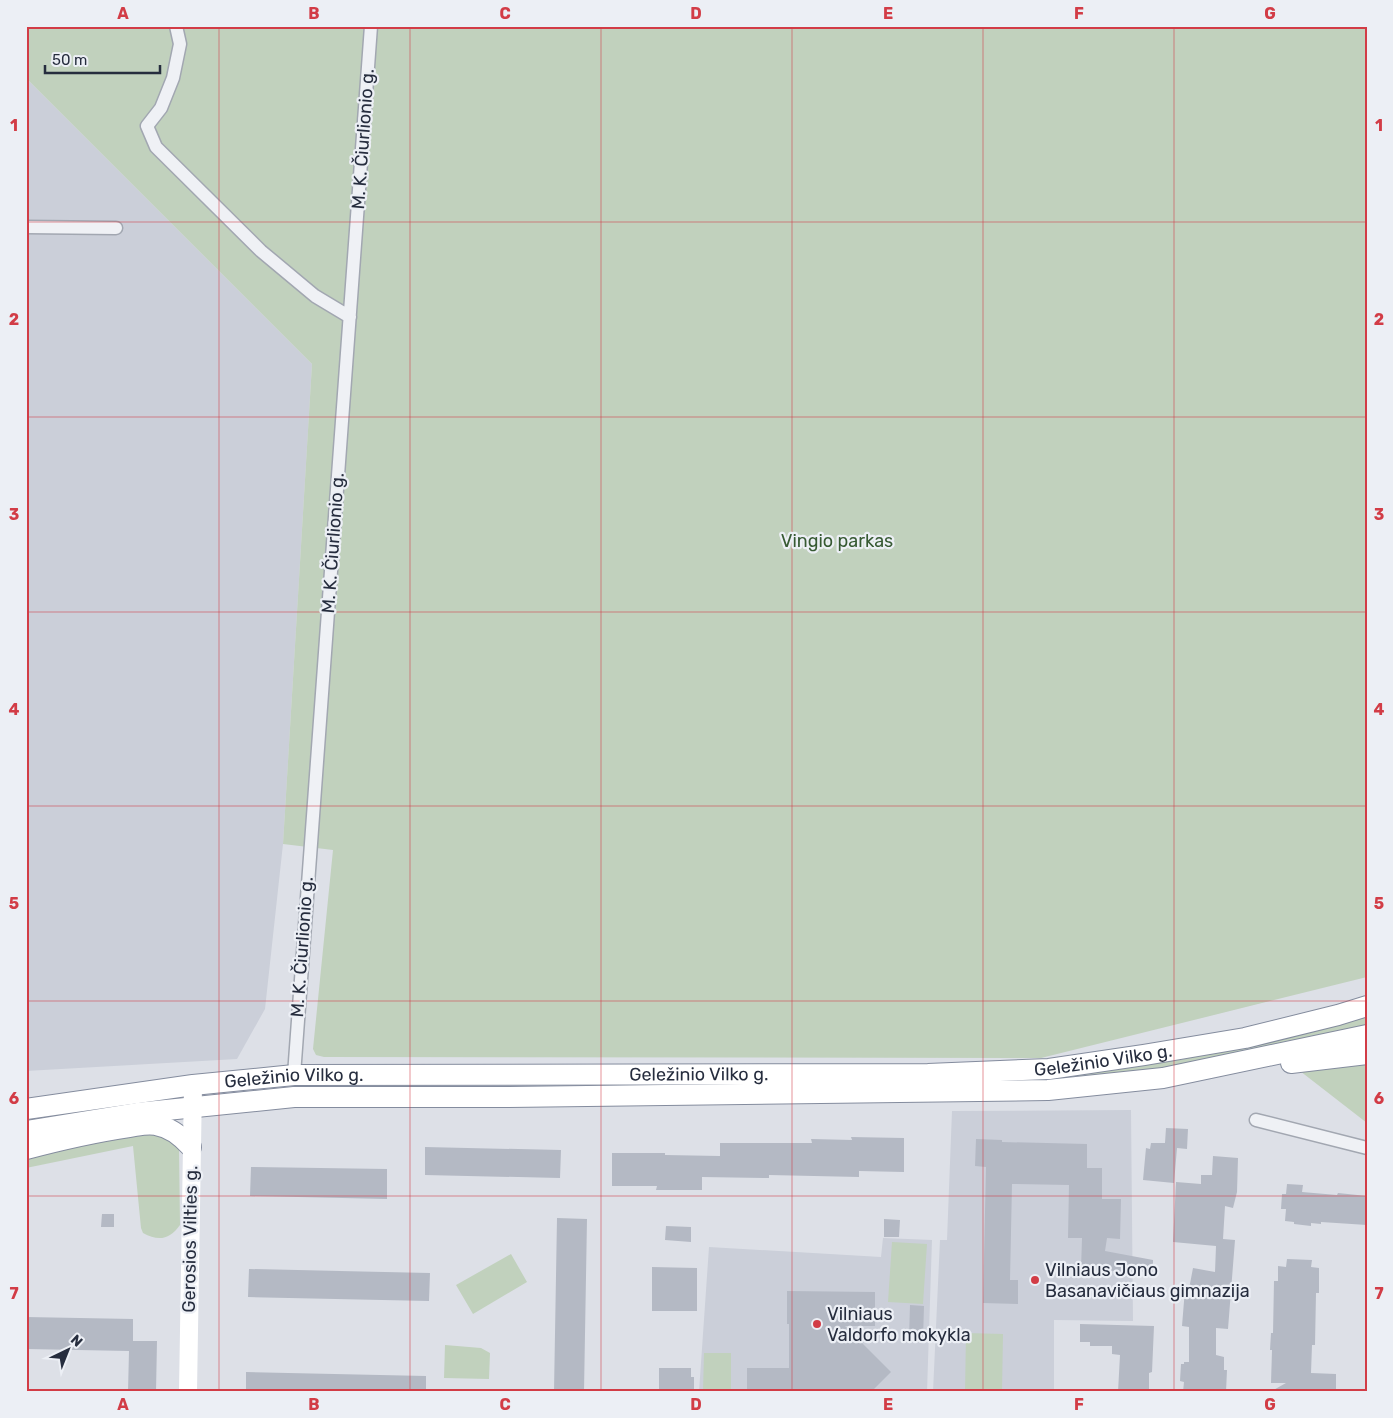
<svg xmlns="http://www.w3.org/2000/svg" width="1393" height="1418" viewBox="0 0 1393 1418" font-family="Rubik,sans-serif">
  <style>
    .built { fill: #cbcfd9 }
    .green { fill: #c1d1bd }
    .building { fill: #b4b9c4 }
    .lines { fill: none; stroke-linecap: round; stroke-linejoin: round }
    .minor-casing { stroke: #a2a7b1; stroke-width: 15 }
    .trunk-casing { stroke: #848c9e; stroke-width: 22 }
    .minor { stroke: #eff1f5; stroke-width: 12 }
    .secondary { stroke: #fff; stroke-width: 18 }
    .trunk { stroke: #fff; stroke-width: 20 }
    .grid { fill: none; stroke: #d23c46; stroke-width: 1; stroke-opacity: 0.55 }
    .poi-dot { fill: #d23c46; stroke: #eceff5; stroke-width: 2 }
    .labels { text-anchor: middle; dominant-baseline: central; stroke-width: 4.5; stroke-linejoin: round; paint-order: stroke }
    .street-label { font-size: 18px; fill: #262d3e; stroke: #eceff5 }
    .park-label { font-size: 18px; fill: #375a33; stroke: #eceff5 }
    .poi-label { font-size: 18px; fill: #262d3e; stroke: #eceff5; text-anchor: start }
    .neatline { fill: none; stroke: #d23c46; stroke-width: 2 }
    .grid-label { font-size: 16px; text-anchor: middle; font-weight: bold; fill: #d23c46 }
  </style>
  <rect width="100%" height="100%" fill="#dde0e7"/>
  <path class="built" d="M 26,78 L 312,364 L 283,844 L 265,1009 L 237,1059 L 26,1071 Z
    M 1131,1110 L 1133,1321 L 1054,1320 L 1054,1392 L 933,1392 L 940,1240 L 947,1240 L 952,1111 Z
    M 883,1238 L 932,1240 L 927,1392 L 699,1392 L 709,1247 L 881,1257 Z"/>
  <path class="green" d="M 26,26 L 1367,26 L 1367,977 L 1041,1058 L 324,1057 L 316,1055 L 313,1049 L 333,850 L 283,844 L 312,364 L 26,78 Z
    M 1367,1016 L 1367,1031 L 1237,1058 L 1110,1076 L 1054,1078 L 1179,1060 L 1263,1043 Z
    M 1367,1063 L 1367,1123 L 1300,1071 Z
    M 161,1133 L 179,1147 L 180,1225 C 170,1239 159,1242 143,1233 L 141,1228 L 133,1146 L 26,1168 L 26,1157 L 99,1139 Z
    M 892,1242 L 927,1244 L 923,1304 L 888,1302 Z
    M 511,1254 L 527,1282 L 473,1314 L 456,1285 Z
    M 966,1333 L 1003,1334 L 1002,1392 L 965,1392 Z
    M 445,1345 L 481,1348 L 490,1353 L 489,1379 L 444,1378 Z
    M 704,1353 L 731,1353 L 731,1392 L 703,1392 Z"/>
  <path class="building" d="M 1166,1128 L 1188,1129 L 1187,1149 L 1177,1148 L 1174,1183 L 1143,1180 L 1146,1148 L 1150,1149 L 1151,1143 L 1165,1143 Z
    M 851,1137 L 904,1138 L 904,1172 L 859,1171 L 859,1177 L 769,1175 L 769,1178 L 702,1177 L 702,1190 L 656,1190 L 657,1186 L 612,1186 L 612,1153 L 665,1153 L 665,1155 L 720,1156 L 720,1143 L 812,1143 L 811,1139 L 852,1140 Z
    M 976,1139 L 1002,1140 L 1002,1142 L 1087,1144 L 1087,1168 L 1102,1168 L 1102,1199 L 1121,1199 L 1120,1239 L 1107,1238 L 1105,1251 L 1153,1260 L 1153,1272 L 1081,1270 L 1082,1238 L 1068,1238 L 1069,1185 L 1012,1184 L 1010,1280 L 1018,1280 L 1018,1304 L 983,1303 L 986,1167 L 975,1166 Z
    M 425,1147 L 561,1150 L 560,1178 L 425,1175 Z
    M 1213,1156 L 1238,1158 L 1237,1192 L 1233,1208 L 1225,1206 L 1223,1239 L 1235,1240 L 1228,1329 L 1216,1328 L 1216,1355 L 1224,1357 L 1224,1370 L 1227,1370 L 1226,1392 L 1183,1392 L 1184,1382 L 1180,1381 L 1181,1364 L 1184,1364 L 1184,1362 L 1189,1362 L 1189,1327 L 1182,1326 L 1185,1289 L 1189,1289 L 1193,1268 L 1215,1272 L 1216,1246 L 1173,1242 L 1176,1182 L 1201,1184 L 1201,1175 L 1212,1175 Z
    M 251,1167 L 387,1169 L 387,1199 L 250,1196 Z
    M 1287,1184 L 1303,1185 L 1302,1192 L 1337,1195 L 1338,1193 L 1367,1196 L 1367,1225 L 1321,1222 L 1321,1224 L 1311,1223 L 1311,1226 L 1294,1224 L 1294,1222 L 1285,1221 L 1286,1209 L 1281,1209 L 1282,1194 L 1286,1194 Z
    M 102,1214 L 114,1214 L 114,1227 L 101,1227 Z
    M 557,1218 L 587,1219 L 584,1392 L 554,1392 Z
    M 884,1219 L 900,1220 L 899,1237 L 884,1237 Z
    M 666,1226 L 691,1227 L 691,1242 L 665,1240 Z
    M 1287,1259 L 1312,1260 L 1311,1267 L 1319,1268 L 1319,1293 L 1316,1293 L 1315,1345 L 1312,1345 L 1311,1373 L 1336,1374 L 1336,1392 L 1270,1392 L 1286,1383 L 1271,1383 L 1272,1350 L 1270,1350 L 1271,1333 L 1273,1333 L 1274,1281 L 1278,1281 L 1278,1266 L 1286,1267 Z
    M 652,1267 L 697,1268 L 697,1311 L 652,1311 Z
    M 249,1269 L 430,1273 L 429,1301 L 248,1297 Z
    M 787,1291 L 875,1292 L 875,1326 L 845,1326 L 891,1372 L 871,1392 L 747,1392 L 747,1368 L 789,1368 L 789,1324 L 787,1324 Z
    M 910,1305 L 924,1306 L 923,1339 L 909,1338 Z
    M 26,1317 L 133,1319 L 133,1341 L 157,1341 L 156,1392 L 128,1392 L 129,1351 L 26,1349 Z
    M 1080,1324 L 1154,1326 L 1152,1372 L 1149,1373 L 1149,1392 L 1118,1392 L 1120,1355 L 1112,1354 L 1112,1346 L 1090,1346 L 1090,1342 L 1080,1342 Z
    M 659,1368 L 691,1368 L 691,1377 L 694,1377 L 694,1392 L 659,1391 Z
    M 246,1372 L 426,1376 L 426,1392 L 246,1392 Z"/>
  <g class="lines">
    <g class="minor-casing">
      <path id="minor" d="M 176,26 L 180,44 L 173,78 L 161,108 L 147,126 L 156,147 L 261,251 L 315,296 L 350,317
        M 26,227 L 116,228
        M 294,1075 L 371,26
        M 1256,1120 L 1367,1148"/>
    </g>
    <g class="trunk-casing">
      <g id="trunk">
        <path d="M 1291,1063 L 1367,1054"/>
        <path id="s1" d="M 26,1109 L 193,1085 L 294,1075 L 928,1074 L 1049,1069 L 1144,1055 L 1245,1038 L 1338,1015 L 1367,1006"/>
        <path d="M 26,1131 L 137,1113 L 294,1097 L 509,1097 L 1048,1090 L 1163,1078 L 1367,1035"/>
        <path d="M 26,1149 C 60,1140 95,1132 129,1127 C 137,1126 147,1123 156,1125 C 170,1127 182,1137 191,1147"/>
      </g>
    </g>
    <use href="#minor" class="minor"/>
    <path class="secondary" d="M 188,1392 L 193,1085"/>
    <use href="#trunk" class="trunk"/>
  </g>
  <path class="grid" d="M 219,26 L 219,1392M 410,26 L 410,1392M 601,26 L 601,1392M 792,26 L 792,1392M 983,26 L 983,1392M 1174,26 L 1174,1392M 26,222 L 1367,222M 26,417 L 1367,417M 26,612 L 1367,612M 26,806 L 1367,806M 26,1001 L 1367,1001M 26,1196 L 1367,1196"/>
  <g class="poi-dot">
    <circle cx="1035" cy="1280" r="5"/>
    <circle cx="817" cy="1324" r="5"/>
  </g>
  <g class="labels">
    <g class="street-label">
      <text transform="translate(363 139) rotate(-86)">M. K. Čiurlionio g.</text>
      <text transform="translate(333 543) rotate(-86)">M. K. Čiurlionio g.</text>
      <text transform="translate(302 947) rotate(-86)">M. K. Čiurlionio g.</text>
      <text stroke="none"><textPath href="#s1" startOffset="1080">Geležinio Vilko g.</textPath></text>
      <text stroke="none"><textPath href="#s1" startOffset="675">Geležinio Vilko g.</textPath></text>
      <text stroke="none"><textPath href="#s1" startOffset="270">Geležinio Vilko g.</textPath></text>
      <text transform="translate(190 1239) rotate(-89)">Gerosios Vilties g.</text>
    </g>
    <g class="park-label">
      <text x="837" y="541">Vingio parkas</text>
    </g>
    <g class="poi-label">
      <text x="1045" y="1270">Vilniaus Jono<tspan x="1045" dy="21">Basanavičiaus gimnazija</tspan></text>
      <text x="827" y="1314">Vilniaus<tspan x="827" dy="21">Valdorfo mokykla</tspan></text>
    </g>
  </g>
  <rect width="1393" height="1418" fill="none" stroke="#eceff5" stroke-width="55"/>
  <g transform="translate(68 1350) rotate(43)" stroke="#eceff5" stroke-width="4" paint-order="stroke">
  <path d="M0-4L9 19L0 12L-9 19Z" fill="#262d3e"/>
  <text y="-8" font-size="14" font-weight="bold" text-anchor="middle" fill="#262d3e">N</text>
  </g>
  <path d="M45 65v8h115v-8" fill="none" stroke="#262d3e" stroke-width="2.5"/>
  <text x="52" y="65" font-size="15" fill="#262d3e" stroke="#eceff5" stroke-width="4" paint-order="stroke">50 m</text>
  <rect x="28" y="28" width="1338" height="1362" class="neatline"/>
  <g class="grid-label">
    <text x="123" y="19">A</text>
    <text x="314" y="19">B</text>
    <text x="505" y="19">C</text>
    <text x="696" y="19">D</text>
    <text x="888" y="19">E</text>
    <text x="1079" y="19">F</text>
    <text x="1270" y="19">G</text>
    <text x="14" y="131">1</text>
    <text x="1379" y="131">1</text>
    <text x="14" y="325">2</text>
    <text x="1379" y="325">2</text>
    <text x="14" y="520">3</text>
    <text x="1379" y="520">3</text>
    <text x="14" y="715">4</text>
    <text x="1379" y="715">4</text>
    <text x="14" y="909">5</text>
    <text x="1379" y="909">5</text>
    <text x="14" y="1104">6</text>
    <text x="1379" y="1104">6</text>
    <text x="14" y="1299">7</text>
    <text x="1379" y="1299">7</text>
    <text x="123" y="1410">A</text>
    <text x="314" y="1410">B</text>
    <text x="505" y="1410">C</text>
    <text x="696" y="1410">D</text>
    <text x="888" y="1410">E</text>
    <text x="1079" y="1410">F</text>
    <text x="1270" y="1410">G</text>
  </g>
</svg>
